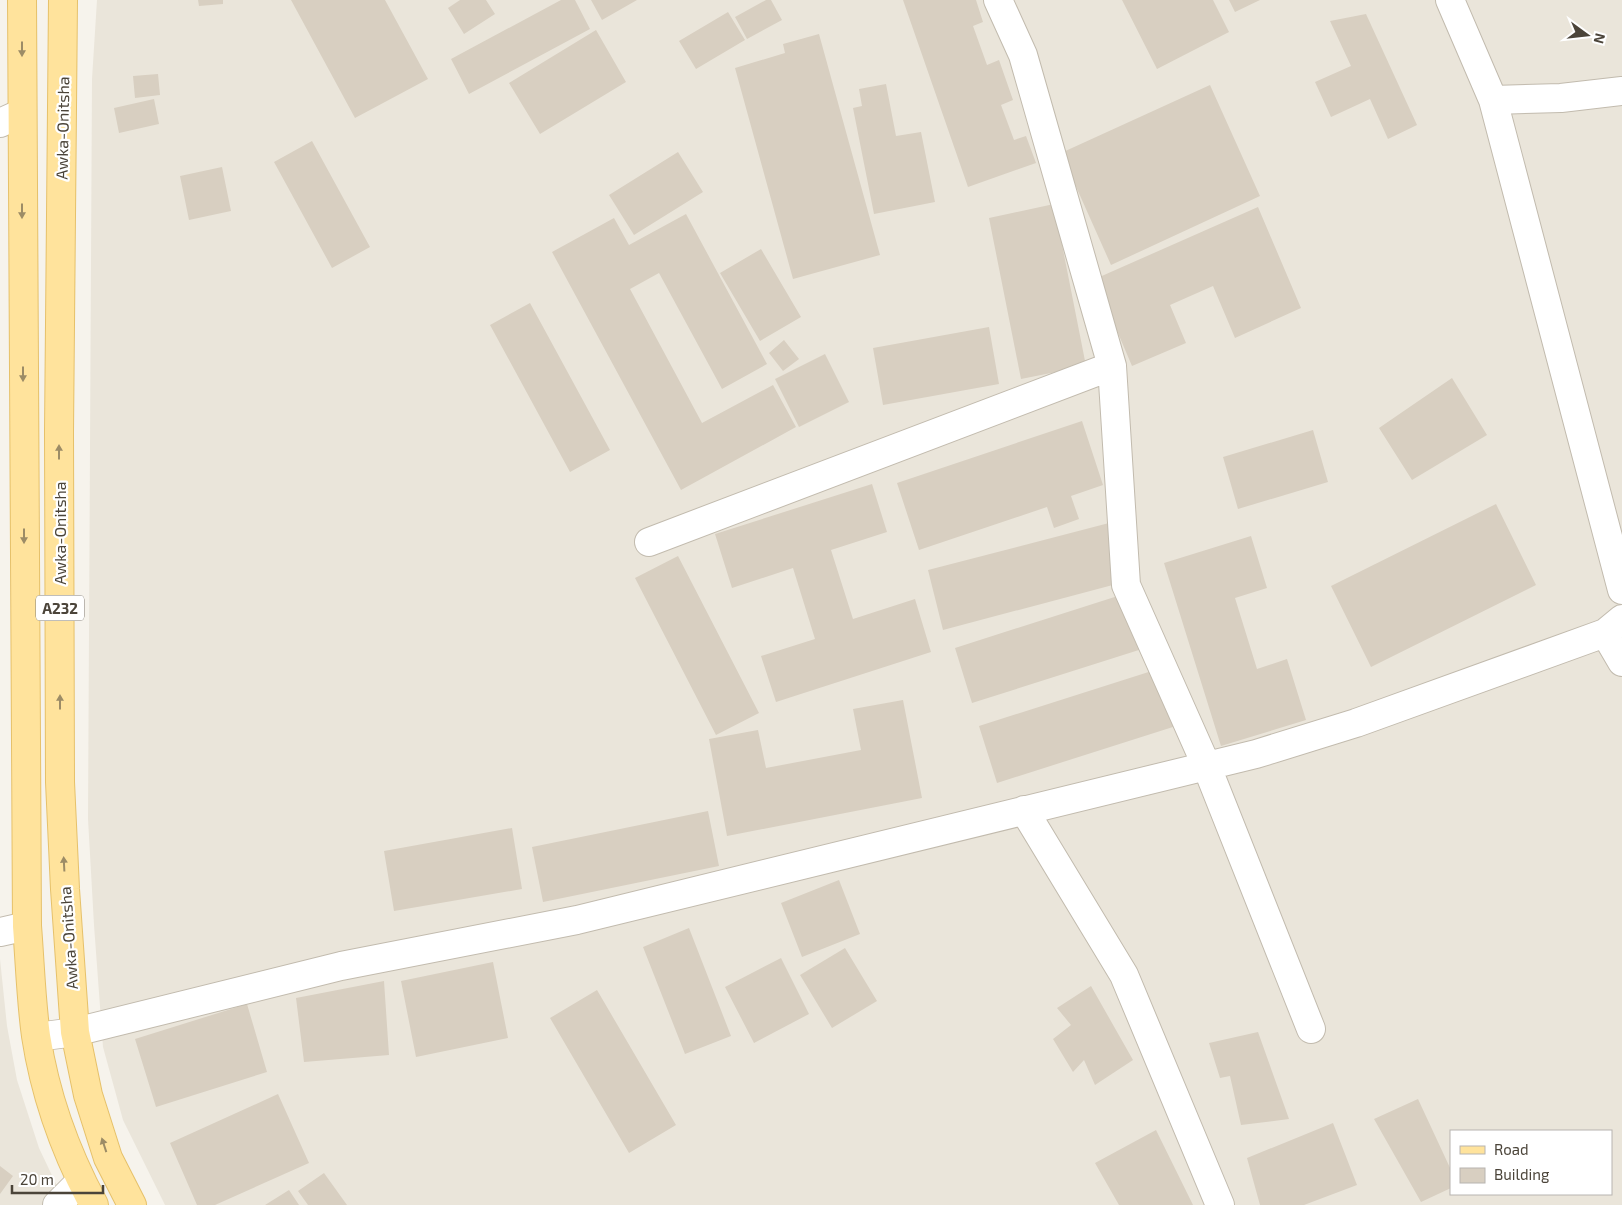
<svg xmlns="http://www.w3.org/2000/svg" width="1622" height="1205" viewBox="0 0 1622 1205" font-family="'Exo 2',sans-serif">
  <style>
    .residential { fill: #eae5da; fill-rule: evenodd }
    .building { fill: #d8cfc1 }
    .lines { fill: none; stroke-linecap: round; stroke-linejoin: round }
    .minor-casing { stroke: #c2bbae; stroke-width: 30 }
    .primary-casing { stroke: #e6c16a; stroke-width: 30 }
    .minor { stroke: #fff; stroke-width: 28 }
    .primary { stroke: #ffe39c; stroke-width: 28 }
    .oneway { fill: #9c8c66 }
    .labels { text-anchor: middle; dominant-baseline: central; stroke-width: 4.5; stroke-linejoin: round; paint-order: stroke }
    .shield { fill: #fff; stroke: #817c74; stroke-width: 1 }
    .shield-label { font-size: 15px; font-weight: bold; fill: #4b4439 }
    .street-label { font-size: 16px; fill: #4b4439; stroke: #fff }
  </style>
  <rect width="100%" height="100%" fill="#f6f3ec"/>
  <path class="residential" d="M 97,0 L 1622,0 L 1622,1205 L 165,1205 L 123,1120 L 103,1047 L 94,925 L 88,819 L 92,79 ZM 1451,1131 L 1611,1131 L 1611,1194 L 1451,1194 Z
    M 0,959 L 7,1026 L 17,1080 L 39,1148 L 66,1205 L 0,1205 Z"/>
  <path class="building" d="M 198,0 L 223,0 L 223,4 L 199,6 Z
    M 291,0 L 385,0 L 428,79 L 355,118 Z
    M 460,0 L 486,0 L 495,14 L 464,34 L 448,8 Z
    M 561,0 L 575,0 L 590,29 L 469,94 L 451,59 Z
    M 591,0 L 637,0 L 602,20 Z
    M 766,0 L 771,0 L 782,20 L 747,39 L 735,17 Z
    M 903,0 L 976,0 L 983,22 L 973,26 L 987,65 L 999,60 L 1013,100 L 1001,105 L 1014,140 L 1026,136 L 1036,163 L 968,187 Z
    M 1122,0 L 1213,0 L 1229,32 L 1157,69 Z
    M 1229,0 L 1260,0 L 1235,12 Z
    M 728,12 L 745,40 L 696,69 L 679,41 Z
    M 1366,14 L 1417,125 L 1388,139 L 1370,99 L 1331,117 L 1315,82 L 1351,66 L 1330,21 Z
    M 596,30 L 626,82 L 540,134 L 509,83 Z
    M 819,34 L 880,255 L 793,279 L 735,68 L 785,53 L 783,44 Z
    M 158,74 L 160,95 L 135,98 L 133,76 Z
    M 886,84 L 896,136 L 921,132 L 935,202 L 874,214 L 853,108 L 862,106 L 859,89 Z
    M 1210,85 L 1260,196 L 1111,265 L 1061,153 Z
    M 154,99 L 159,124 L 119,133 L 114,108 Z
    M 312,141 L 370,247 L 332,268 L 274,162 Z
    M 678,152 L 703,192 L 634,235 L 609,195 Z
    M 222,167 L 231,211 L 189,220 L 180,176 Z
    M 1054,204 L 1086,366 L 1021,379 L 989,218 Z
    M 1258,207 L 1301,308 L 1235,338 L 1213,286 L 1170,305 L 1186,343 L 1132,366 L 1095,279 Z
    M 686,214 L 767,364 L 722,389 L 659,273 L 630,289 L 702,423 L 773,385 L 796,427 L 681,490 L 552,252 L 614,218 L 629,245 Z
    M 761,249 L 801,317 L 760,341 L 720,273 Z
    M 530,303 L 610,450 L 570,472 L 490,325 Z
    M 989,327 L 999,384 L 883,405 L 873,348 Z
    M 784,340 L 799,359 L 783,371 L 769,353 Z
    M 825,354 L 849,402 L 799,427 L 775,379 Z
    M 1452,378 L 1487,435 L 1412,480 L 1379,428 Z
    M 1082,421 L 1103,485 L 1071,496 L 1079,519 L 1054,528 L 1047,507 L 919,550 L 897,483 Z
    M 1313,430 L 1328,482 L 1238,509 L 1223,457 Z
    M 872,484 L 887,532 L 831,550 L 853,619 L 915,599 L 931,652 L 776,702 L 761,656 L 815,639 L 793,568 L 732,588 L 715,534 Z
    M 1496,504 L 1536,585 L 1371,667 L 1331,586 Z
    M 1109,523 L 1124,582 L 943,630 L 928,570 Z
    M 1251,536 L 1267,588 L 1235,598 L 1257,669 L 1287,659 L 1306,720 L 1221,746 L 1164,563 Z
    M 678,556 L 759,713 L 716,735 L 635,578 Z
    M 1124,594 L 1142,649 L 972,703 L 955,648 Z
    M 1158,669 L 1176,726 L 997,783 L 979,726 Z
    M 903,700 L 922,798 L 727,836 L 709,739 L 758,730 L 766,768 L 861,750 L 853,709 Z
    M 708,811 L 719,866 L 543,902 L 532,847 Z
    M 512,828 L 522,889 L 394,911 L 384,851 Z
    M 839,880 L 860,934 L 802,957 L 781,903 Z
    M 689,928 L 731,1036 L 685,1054 L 643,947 Z
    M 845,948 L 877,1001 L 832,1028 L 800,975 Z
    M 781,958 L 809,1014 L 754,1043 L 725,987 Z
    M 493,962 L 508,1038 L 416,1057 L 401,981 Z
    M 384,981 L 389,1055 L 304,1062 L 296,998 Z
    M 1091,986 L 1133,1060 L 1095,1085 L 1084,1060 L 1073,1072 L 1053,1039 L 1071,1025 L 1057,1008 Z
    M 597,990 L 676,1125 L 629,1153 L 550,1018 Z
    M 247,1004 L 267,1072 L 156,1107 L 135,1039 Z
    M 1258,1032 L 1289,1119 L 1241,1125 L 1230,1076 L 1220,1078 L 1209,1043 Z
    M 278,1094 L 309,1163 L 215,1205 L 197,1205 L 170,1143 Z
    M 1418,1099 L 1451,1170 L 1451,1188 L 1421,1202 L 1374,1119 Z
    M 1333,1123 L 1357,1185 L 1304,1205 L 1260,1205 L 1247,1158 Z
    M 1156,1130 L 1193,1205 L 1119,1205 L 1095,1163 Z
    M 0,1166 L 13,1176 L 0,1194 Z
    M 324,1173 L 347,1205 L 308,1205 L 298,1191 Z
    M 289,1190 L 299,1205 L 265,1205 Z"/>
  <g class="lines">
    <g class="minor-casing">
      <path id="minor" d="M 998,0 L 1023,55 L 1112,366 L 1126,585 L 1207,767 L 1311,1029
        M 1450,0 L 1493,100 L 1622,590
        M 1493,100 L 1561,98 L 1622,91
        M 0,123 L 22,113
        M 649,542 L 1112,366
        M 1605,633 L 1622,662
        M 1024,810 L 1124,975 L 1220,1205
        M 0,932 L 27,926
        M 37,1037 L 75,1032 L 341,966 L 577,920 L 1256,754 L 1356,723 L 1605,633 L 1622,619
        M 57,1205 L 81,1181"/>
    </g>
    <g class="primary-casing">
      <path id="primary" d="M 22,0 L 27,926 C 30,963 31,1000 36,1036 C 45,1095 66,1153 94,1205
        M 63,0 L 59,432 L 60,782 L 65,889 L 75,1032 L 88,1095 L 108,1158 L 132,1205"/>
    </g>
    <use href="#minor" class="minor"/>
    <use href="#primary" class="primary"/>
  </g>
  <defs><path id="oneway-solid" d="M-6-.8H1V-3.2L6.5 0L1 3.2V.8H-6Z" transform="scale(1.25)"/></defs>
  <g class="oneway">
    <use href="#oneway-solid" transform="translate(22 49) rotate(90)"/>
    <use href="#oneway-solid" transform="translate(22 211) rotate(90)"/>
    <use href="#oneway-solid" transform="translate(23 374) rotate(90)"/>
    <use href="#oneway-solid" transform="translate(59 452) rotate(-90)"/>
    <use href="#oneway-solid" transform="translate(24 536) rotate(90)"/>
    <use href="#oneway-solid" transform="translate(60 702) rotate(-90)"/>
    <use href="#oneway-solid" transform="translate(64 864) rotate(-93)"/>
    <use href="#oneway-solid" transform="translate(104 1145) rotate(-108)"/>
  </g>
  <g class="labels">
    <rect class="shield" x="36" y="595.5" width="48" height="25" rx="4"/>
    <g class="shield-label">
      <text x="60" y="608">A232</text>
    </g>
    <g class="street-label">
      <text transform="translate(62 128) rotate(-89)">Awka-Onitsha</text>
      <text transform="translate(59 533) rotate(-90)">Awka-Onitsha</text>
      <text transform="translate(68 938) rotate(-94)">Awka-Onitsha</text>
    </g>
  </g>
  <rect x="1450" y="1130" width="162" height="65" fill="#ffffff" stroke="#b7b4b0"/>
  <rect x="1460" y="1146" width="25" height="8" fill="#ffe39c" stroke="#b7b4b0"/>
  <text x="1494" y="1155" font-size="15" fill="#4b4439">Road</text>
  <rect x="1460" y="1168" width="25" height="15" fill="#d8cfc1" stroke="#b7b4b0"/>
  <text x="1494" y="1180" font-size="15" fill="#4b4439">Building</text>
  <g transform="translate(1587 35) rotate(105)" stroke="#ffffff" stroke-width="4" paint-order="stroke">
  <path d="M0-4L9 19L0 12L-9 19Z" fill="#4b4439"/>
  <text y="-8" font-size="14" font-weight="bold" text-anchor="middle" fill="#4b4439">N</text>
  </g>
  <path d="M12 1185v8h91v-8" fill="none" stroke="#4b4439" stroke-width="2.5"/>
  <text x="20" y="1185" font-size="15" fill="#4b4439" stroke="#ffffff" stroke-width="4" paint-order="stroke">20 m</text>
</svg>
